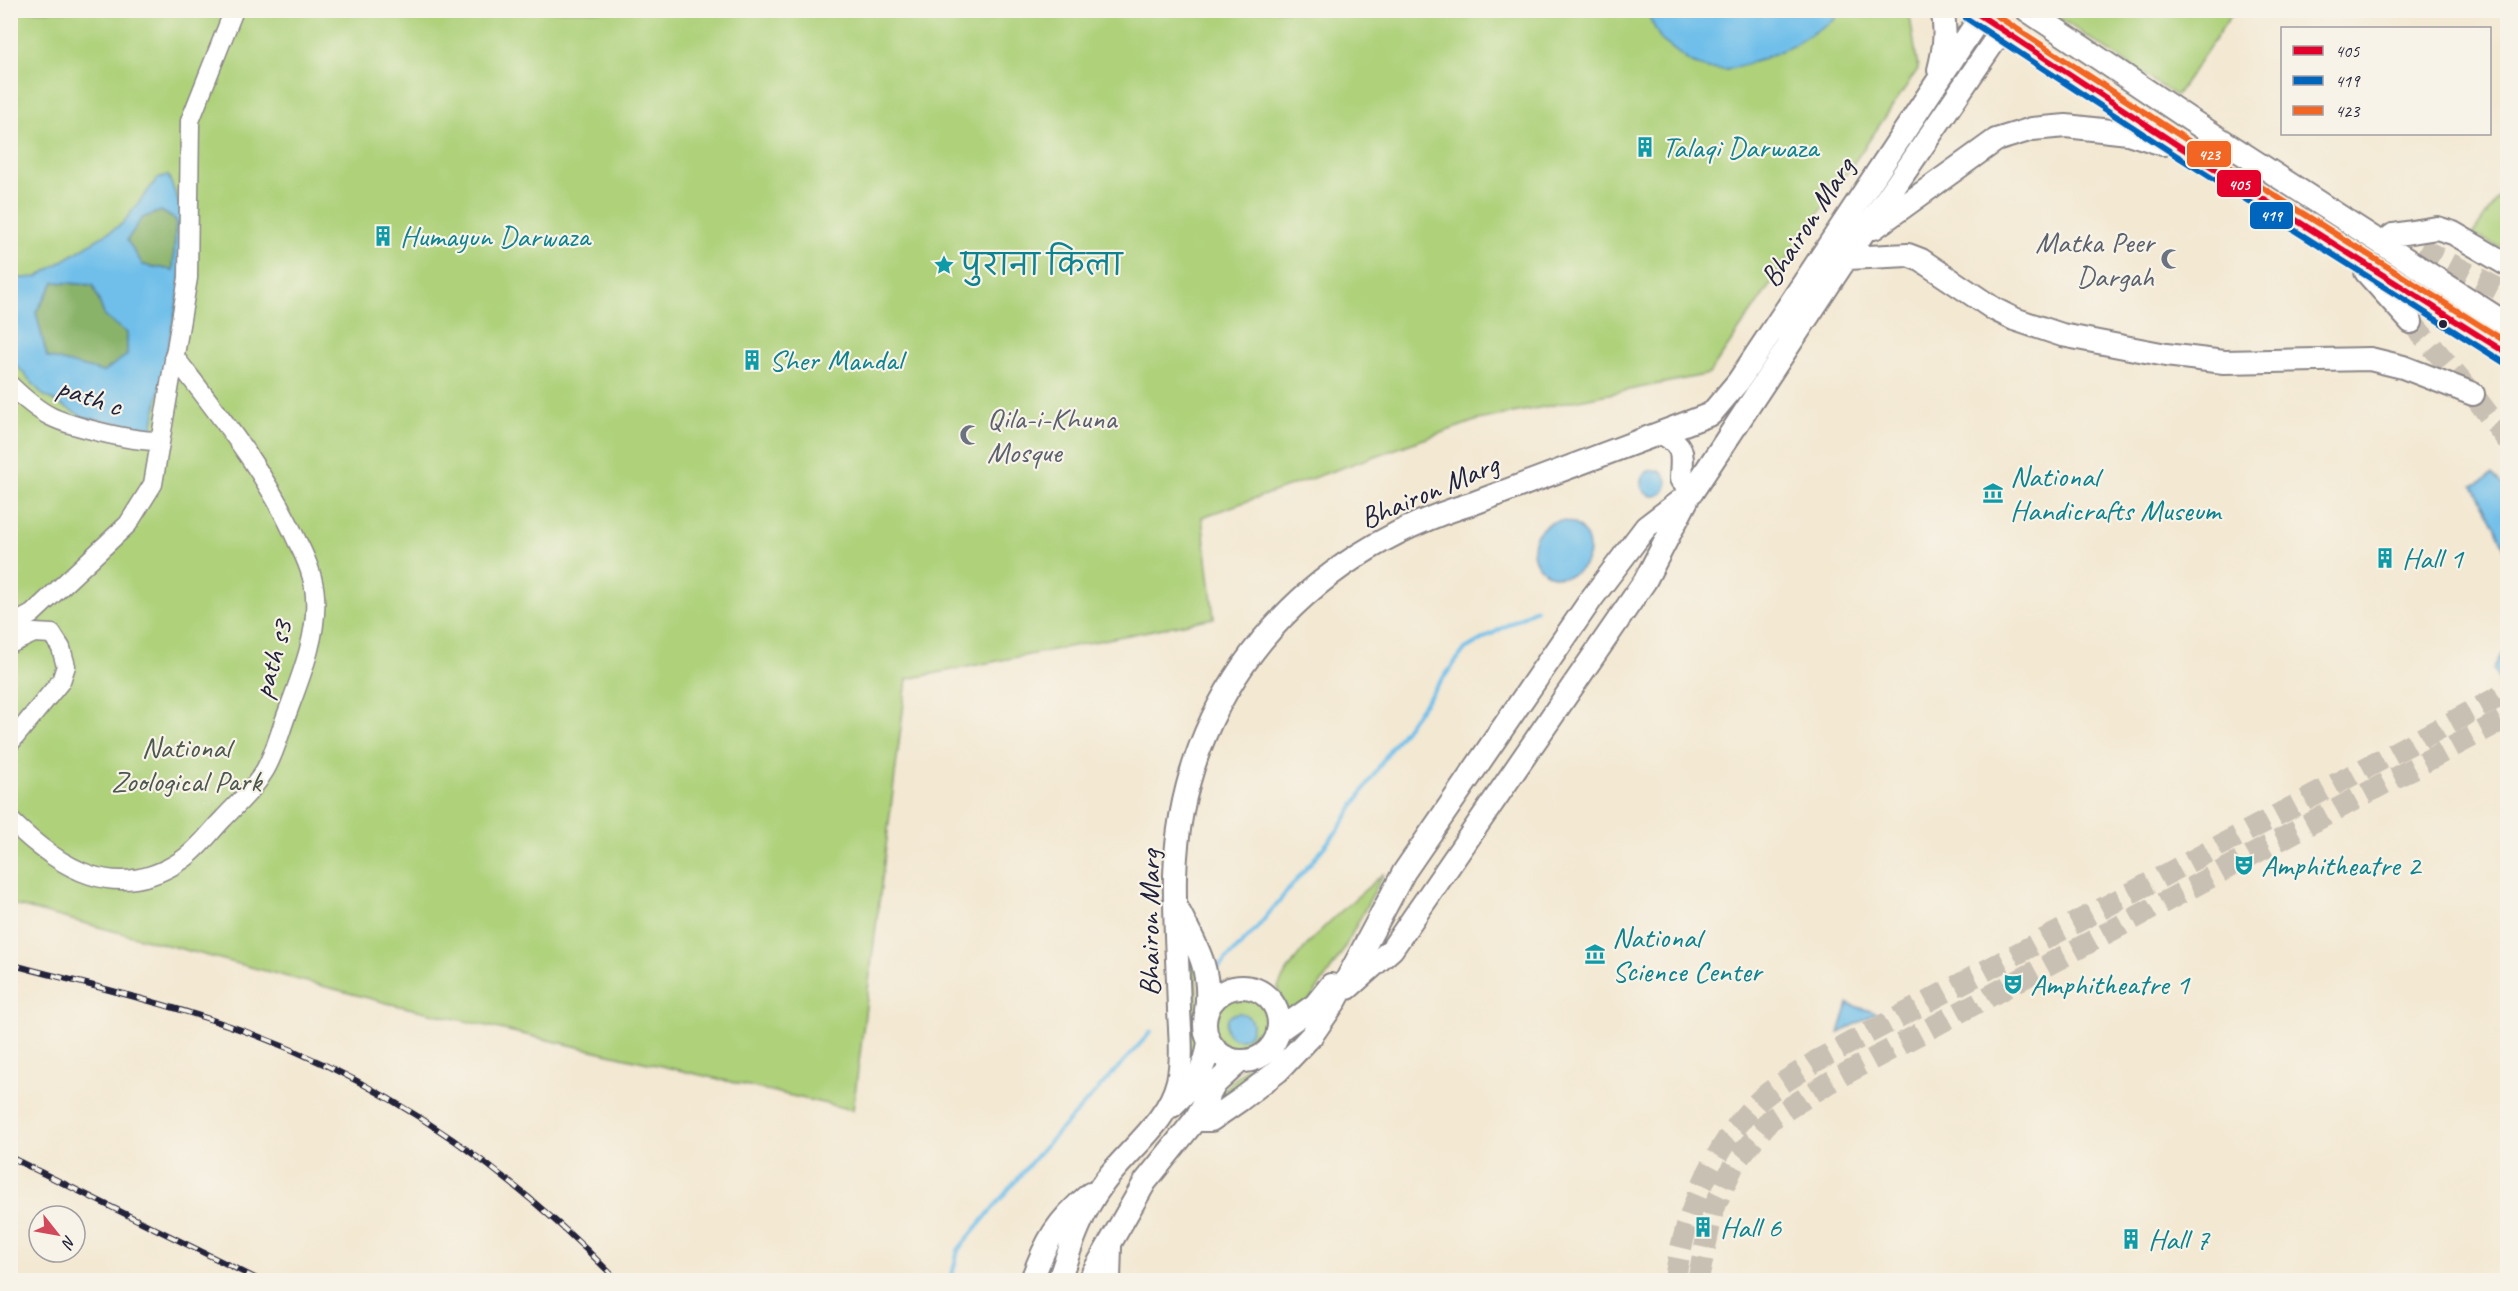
<svg xmlns="http://www.w3.org/2000/svg" width="2518" height="1291" viewBox="0 0 2518 1291" font-family="Caveat,'Playpen Sans Deva',sans-serif">
  <style>
    .green { fill: #aed17a; stroke: #687a5a; stroke-width: 1.5 }
    .forest { fill: #8ab36a; stroke: #566a52; stroke-width: 1.5 }
    .water { fill: #6fbfea; stroke: #487092; stroke-width: 1.5; fill-rule: evenodd }
    .lines { fill: none; stroke-linecap: round; stroke-linejoin: round }
    .stream { stroke: #6fbfea; stroke-width: 4 }
    .major-tunnel { stroke: #c9c0b4; stroke-width: 22; stroke-dasharray: 22 11; stroke-linecap: butt }
    .minor-casing { stroke: #8a8586; stroke-width: 21 }
    .major-casing { stroke: #8a8586; stroke-width: 26 }
    .minor { stroke: #fff; stroke-width: 18 }
    .major { stroke: #fff; stroke-width: 22 }
    .rail-casing { stroke: #22223b; stroke-width: 6 }
    .rail { stroke: #f7f3e8; stroke-width: 4; stroke-dasharray: 11; stroke-linecap: butt }
    .bus-1-casing { stroke: #f7f3e8; stroke-width: 10 }
    .bus-2-casing { stroke: #f7f3e8; stroke-width: 10 }
    .bus-3-casing { stroke: #f7f3e8; stroke-width: 10 }
    .bus-1 { stroke: #e4002b; stroke-width: 6 }
    .bus-2 { stroke: #0065bd; stroke-width: 6 }
    .bus-3 { stroke: #f26522; stroke-width: 6 }
    .bus-dot { fill: #22223b; stroke: #f7f3e8; stroke-width: 2 }
    .labels { text-anchor: middle; dominant-baseline: central; stroke-width: 4.5; stroke-linejoin: round; paint-order: stroke }
    .culture-label { font-size: 30px; fill: #0d838f; stroke: #f7f3e8; text-anchor: start }
    .street-label { font-size: 30px; fill: #22223b; stroke: #f7f3e8 }
    .worship-label { font-size: 30px; fill: #5b616d; stroke: #f7f3e8; text-anchor: end }
    .park-label { font-size: 30px; fill: #4c574e; stroke: #f7f3e8 }
    .line-badge { stroke: #f7f3e8; stroke-width: 2 }
    .badge-label { font-size: 16px; text-anchor: middle; font-weight: bold; fill: #fff }
  </style>
  <rect width="100%" height="100%" fill="#f7f3e8"/>
  <filter id="ink" filterUnits="userSpaceOnUse"><feTurbulence type="fractalNoise" baseFrequency=".0167" numOctaves="2"/><feDisplacementMap in="SourceGraphic" scale="12" xChannelSelector="R" yChannelSelector="G"/><feConvolveMatrix kernelMatrix="1 2 1 2 8 2 1 2 1" color-interpolation-filters="sRGB"/></filter>
  <filter id="wash" filterUnits="userSpaceOnUse"><feTurbulence type="fractalNoise" baseFrequency=".008" numOctaves="4" result="noise"/><feDisplacementMap in="SourceGraphic" scale="24" xChannelSelector="R" yChannelSelector="G"/><feGaussianBlur stdDeviation="1.35" result="paint"/><feColorMatrix in="noise" values="0 0 0 0 0 0 0 0 0 0 0 0 0 0 0 0 0 1.4 0 .05"/><feComposite in="paint" operator="in"/></filter>
  <g filter="url(#wash)">
    <rect width="100%" height="100%" fill="#f3e8d2"/>
    <path class="green" d="M 1909,10 L 1918,69 L 1709,374 L 1478,420 L 1202,517 L 1214,618 L 907,679 L 853,1110 L 387,1003 L 11,904 L 10,11 Z
      M 2049,11 L 2234,11 L 2176,96 Z
      M 2507,184 L 2507,249 L 2472,235 Z
      M 1384,873 L 1340,956 L 1310,1000 L 1288,1015 L 1278,987 C 1302,940 1346,908 1384,873 Z
      M 1184,943 L 1195,961 L 1198,1012 L 1194,1022 L 1200,1050 L 1183,1084 L 1191,1021 Z
      M1214 1024a28 28 0 1 1 56 0a28 28 0 1 1-56 0Z
      M 1313,1018 L 1268,1065 L 1216,1104 L 1220,1094 L 1247,1067 L 1265,1063 L 1279,1049 L 1281,1041 Z"/>
    <path class="forest" d="M 161,211 L 176,220 L 173,270 L 143,265 L 126,240 L 142,218 Z
      M 54,282 L 93,285 L 105,317 L 127,333 L 127,356 L 103,373 L 47,357 L 36,312 Z"/>
    <path class="water" d="M 1646,11 L 1840,11 L 1834,20 L 1792,46 L 1760,60 L 1727,70 L 1708,69 L 1690,62 L 1661,40 Z
      M 168,175 L 183,213 L 180,289 L 152,428 L 85,418 L 43,395 L 11,359 L 10,279 L 37,277 L 122,224 L 158,178 ZM 161,211 L 176,220 L 173,270 L 143,265 L 127,240 L 142,218 ZM 54,282 L 93,285 L 105,317 L 127,333 L 127,355 L 103,372 L 47,357 L 36,312 Z
      M1641 483a13 13 0 1 1 26 0a13 13 0 1 1-26 0Z
      M 2492,475 L 2507,489 L 2507,554 L 2495,526 L 2473,486 Z
      M1533 549a28 28 0 1 1 56 0a28 28 0 1 1-56 0Z
      M 2507,644 L 2508,695 L 2507,695 L 2493,669 Z
      M 1848,1004 L 1877,1013 L 1839,1033 Z
      M1226 1026a13 13 0 1 1 26 0a13 13 0 1 1-26 0Z"/>
    <g class="lines">
      <path class="stream" d="M 1216,970 L 1256,929 L 1338,830 L 1391,748 L 1465,649 L 1536,609
        M 951,1280 L 958,1250 L 1038,1154 L 1151,1032"/>
    </g>
  </g>
  <g filter="url(#ink)">
    <g class="lines">
      <path class="major-tunnel" d="M 2420,248 L 2508,294
        M 2411,322 L 2473,394 L 2508,441
        M 1675,1280 C 1683,1220 1712,1147 1756,1104 C 1772,1087 1797,1075 1816,1061 L 2508,692
        M 1698,1280 L 1713,1210 L 1735,1162 L 1770,1120 L 1830,1082 L 2508,717"/>
      <g class="minor-casing">
        <path id="minor" d="M 10,385 C 44,418 56,421 100,432 C 120,437 139,441 160,441
          M 10,626 L 32,614 L 128,524 L 153,484 L 188,278 L 190,121 L 234,10
          M 10,644 L 34,633 L 52,634 L 61,648 L 66,666 L 61,681 L 10,743
          M 10,820 C 60,869 116,904 182,860 C 199,849 210,832 224,818 C 239,802 254,789 265,770 C 276,751 280,731 288,711 C 301,676 318,635 315,596 C 314,577 306,558 297,541 C 266,472 219,415 174,356"/>
      </g>
      <g class="major-casing">
        <path id="major" d="M 2027,10 L 2189,119 L 2508,325
          M 1990,22 L 2182,148 L 2346,250 L 2508,354
          M 1939,70 C 1944,50 1947,31 1942,10
          M 1874,228 L 1996,140 L 2032,129 L 2066,126 L 2128,133 L 2163,144
          M 2383,243 L 2393,235 L 2437,228 L 2453,233 L 2508,265
          M 1848,258 L 1908,255 L 1921,260 L 1994,309 L 2014,319 L 2062,335 L 2166,355 L 2224,362 L 2370,359 L 2403,367 L 2473,394
          M 2366,272 L 2411,322
          M 1662,433 C 1686,447 1682,454 1681,479 L 1692,492
          M 1178,910 C 1196,946 1212,968 1206,1011
          M1205 1024a37 37 0 1 1 74 0a37 37 0 1 1-74 0Z
          M 1348,988 L 1392,949 L 1645,581 L 1687,500
          M 1278,1031 L 1315,1005 L 1331,985
          M 1172,1106 C 1192,1087 1206,1071 1209,1042
          M 1195,1120 L 1211,1120 L 1240,1100 L 1278,1071 L 1312,1035 L 1336,1000 L 1404,872 L 1592,598 L 1646,527 L 1692,492 L 1861,236 L 2002,30
          M 1032,1280 C 1046,1241 1057,1221 1090,1194
          M 1059,1280 C 1070,1248 1081,1213 1102,1185 C 1126,1151 1168,1123 1178,1081 C 1183,1058 1180,1033 1179,1010 C 1178,965 1174,920 1175,876 C 1180,694 1303,553 1474,503 L 1711,414 L 1738,382 L 1981,16
          M 1089,1280 L 1145,1182 L 1195,1120 L 1215,1084 L 1240,1061
          M 1109,1280 L 1110,1246"/>
      </g>
      <use href="#minor" class="minor"/>
      <use href="#major" class="major"/>
      <g class="rail-casing">
        <path id="rail" d="M 10,964 C 92,986 175,1005 255,1035 C 394,1087 514,1174 617,1280
          M 10,1157 L 259,1280"/>
      </g>
      <use href="#rail" class="rail"/>
      <g class="bus-1-casing">
        <path id="bus-1" d="M 1972,10 L 2182,148 L 2508,354"/>
      </g>
      <g class="bus-2-casing">
        <path id="bus-2" d="M 1966,18 L 2177,156 L 2503,362"/>
      </g>
      <g class="bus-3-casing">
        <path id="bus-3" d="M 1988,10 L 2187,140 L 2508,343"/>
      </g>
      <use href="#bus-1" class="bus-1"/>
      <use href="#bus-2" class="bus-2"/>
      <use href="#bus-3" class="bus-3"/>
    </g>
  </g>
  <defs>
    <g id="building-bare" transform="scale(1.62)"><path d="M-4-6H4V6H1V3H-1V6H-4ZM-2.5-4.3h1.7v1.8h-1.7ZM.8-4.3h1.7v1.8H.8ZM-2.5-1h1.7V.8h-1.7ZM.8-1h1.7V.8H.8Z" fill="#0f9aa8" stroke="#f7f3e8" stroke-width="2.5" paint-order="stroke"/></g>
    <g id="mosque-bare" transform="scale(1.62)"><path d="M3.5-4.9A6 6 0 1 0 3.5 4.9A5 5 0 1 1 3.5-4.9Z" fill="#6b7280" stroke="#f7f3e8" stroke-width="2.5" paint-order="stroke"/></g>
    <g id="sight-bare" transform="scale(1.62)"><path d="M0-6L1.8-2.2L6-1.7L2.9 1.2L3.7 5.4L0 3.3L-3.7 5.4L-2.9 1.2L-6-1.7L-1.8-2.2Z" fill="#0f9aa8" stroke="#f7f3e8" stroke-width="2.5" paint-order="stroke"/></g>
    <g id="museum-bare" transform="scale(1.62)"><path d="M0-6L6-3V-2H-6V-3ZM-5-1h2V3h-2ZM-1-1h2V3h-2ZM3-1h2V3H3ZM-6 4H6V6H-6Z" fill="#0f9aa8" stroke="#f7f3e8" stroke-width="2.5" paint-order="stroke"/></g>
    <g id="theatre-bare" transform="scale(1.62)"><path d="M-5-5.5Q0-4 5-5.5V0Q5 5 0 6Q-5 5-5 0ZM-3.3-2.5H-1v1.5H-3.3ZM1-2.5H3.3v1.5H1ZM-2.8 1Q0 5.5 2.8 1Z" fill="#0f9aa8" stroke="#f7f3e8" stroke-width="2.5" paint-order="stroke"/></g>
  </defs>
  <g fill-rule="evenodd">
    <use href="#building-bare" x="1645" y="147"/>
    <use href="#building-bare" x="383" y="236"/>
    <use href="#mosque-bare" x="2171" y="259"/>
    <use href="#sight-bare" x="944" y="265"/>
    <use href="#building-bare" x="752" y="360"/>
    <use href="#mosque-bare" x="970" y="435"/>
    <use href="#museum-bare" x="1993" y="493"/>
    <use href="#building-bare" x="2385" y="558"/>
    <use href="#theatre-bare" x="2244" y="865"/>
    <use href="#museum-bare" x="1595" y="954"/>
    <use href="#theatre-bare" x="2013" y="984"/>
    <use href="#building-bare" x="1703" y="1227"/>
    <use href="#building-bare" x="2131" y="1239"/>
  </g>
  <circle class="bus-dot" cx="2443" cy="324" r="5"/>
  <g class="labels">
    <g class="culture-label">
      <text x="1662" y="147">Talaqi Darwaza</text>
      <text x="400" y="236">Humayun Darwaza</text>
      <text x="961" y="265">पुराना किला</text>
      <text x="769" y="360">Sher Mandal</text>
      <text x="2010" y="476">National<tspan x="2010" dy="34">Handicrafts Museum</tspan></text>
      <text x="2402" y="558">Hall 1</text>
      <text x="2261" y="865">Amphitheatre 2</text>
      <text x="1612" y="937">National<tspan x="1612" dy="34">Science Center</tspan></text>
      <text x="2030" y="984">Amphitheatre 1</text>
      <text x="1720" y="1227">Hall 6</text>
      <text x="2148" y="1239">Hall 7</text>
    </g>
    <g class="street-label">
      <text transform="translate(1807 222) rotate(-57)">Bhairon Marg</text>
      <text transform="translate(90 396) rotate(19)">path c</text>
      <text transform="translate(1429 491) rotate(-23)">Bhairon Marg</text>
      <text transform="translate(272 659) rotate(-74)">path s3</text>
      <text transform="translate(1149 923) rotate(-90)">Bhairon Marg</text>
    </g>
    <g class="worship-label">
      <text x="2154" y="242">Matka Peer<tspan x="2154" dy="34">Dargah</tspan></text>
      <text x="987" y="418" text-anchor="start">Qila-i-Khuna<tspan x="987" dy="34">Mosque</tspan></text>
    </g>
    <g class="park-label">
      <text x="186" y="747">National<tspan x="186" dy="34">Zoological Park</tspan></text>
    </g>
  </g>
  <g class="line-badge">
    <rect x="2186" y="140" width="46" height="28" rx="6" fill="#f26522"/>
    <rect x="2216" y="169" width="46" height="29" rx="6" fill="#e4002b"/>
    <rect x="2249" y="201" width="45" height="29" rx="6" fill="#0065bd"/>
  </g>
  <g class="badge-label">
    <text x="2209" y="160">423</text>
    <text x="2239" y="190">405</text>
    <text x="2271" y="221">419</text>
  </g>
  <rect width="2518" height="1291" fill="none" stroke="#f7f3e8" stroke-width="36"/>
  <rect x="2281" y="27" width="210" height="108" fill="#f7f3e8" stroke="#a29fa3" stroke-width="1.5"/>
  <rect x="2293" y="46" width="30" height="9" fill="#e4002b" stroke="#a29fa3" stroke-width="1.5"/>
  <text x="2335" y="57" font-size="18" fill="#22223b">405</text>
  <rect x="2293" y="76" width="30" height="9" fill="#0065bd" stroke="#a29fa3" stroke-width="1.5"/>
  <text x="2335" y="87" font-size="18" fill="#22223b">419</text>
  <rect x="2293" y="106" width="30" height="9" fill="#f26522" stroke="#a29fa3" stroke-width="1.5"/>
  <text x="2335" y="117" font-size="18" fill="#22223b">423</text>
  <g transform="translate(57 1234) rotate(121)"><circle r="28" fill="#f7f3e8" stroke="#a29fa3" stroke-width="1.5"/>
  <path d="M0-4.5L10 22L0 15L-10 22Z" fill="#d1495b"/>
  <text y="-9" font-size="16" font-weight="bold" text-anchor="middle" fill="#22223b">N</text>
  </g>
</svg>
